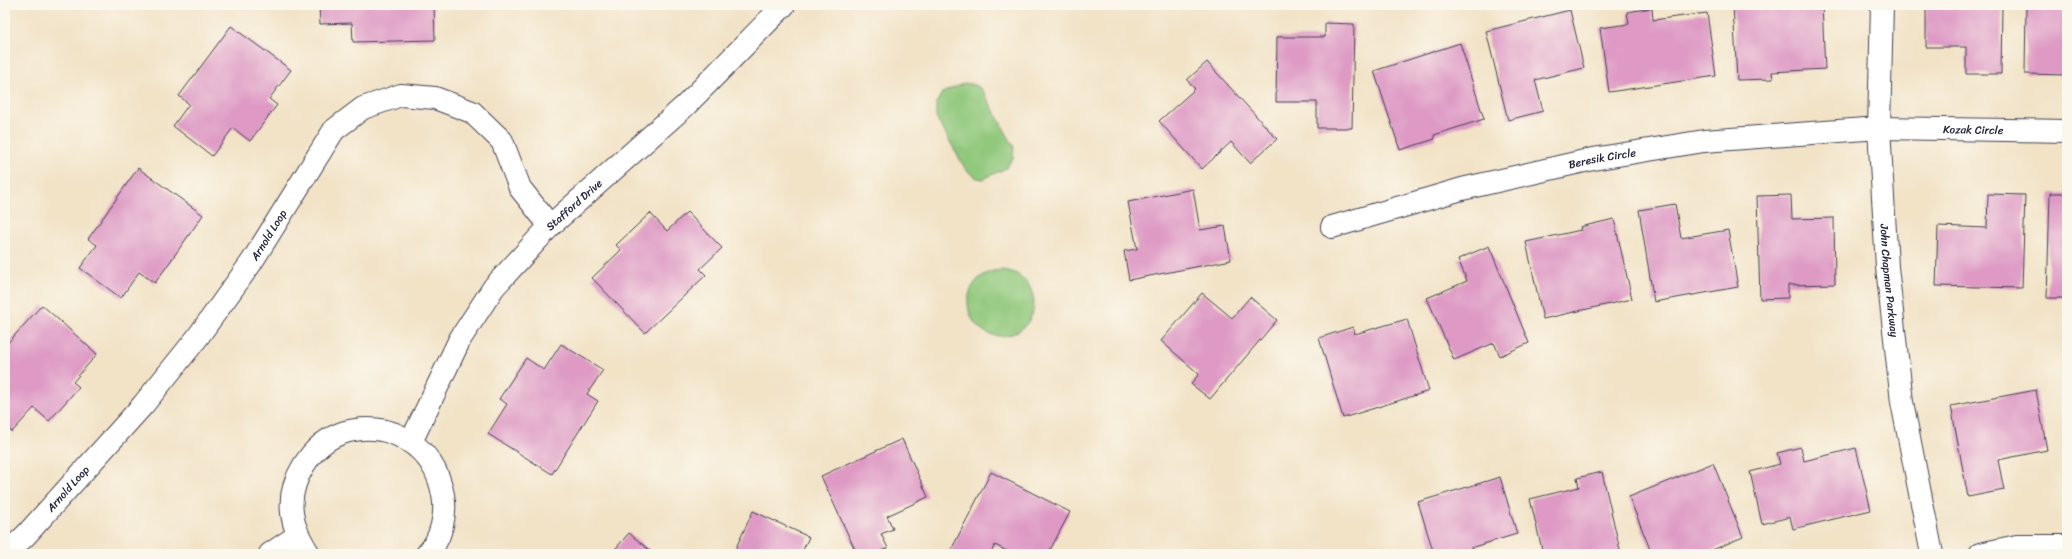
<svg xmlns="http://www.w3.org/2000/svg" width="2072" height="559" viewBox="0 0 2072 559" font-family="Sriracha,sans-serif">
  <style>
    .green { fill: #90c87c; stroke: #59755c }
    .building { fill: #de9ac5 }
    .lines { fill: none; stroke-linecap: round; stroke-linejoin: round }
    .minor-casing { stroke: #413f50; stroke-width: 24 }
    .minor { stroke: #fff; stroke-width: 22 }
    .labels { text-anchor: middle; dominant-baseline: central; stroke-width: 4; stroke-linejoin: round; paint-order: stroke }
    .street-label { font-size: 11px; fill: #22223b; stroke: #fbf7ec }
  </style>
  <rect width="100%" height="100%" fill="#fbf7ec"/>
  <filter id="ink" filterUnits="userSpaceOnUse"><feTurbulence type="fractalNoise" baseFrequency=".025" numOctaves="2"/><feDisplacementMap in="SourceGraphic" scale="8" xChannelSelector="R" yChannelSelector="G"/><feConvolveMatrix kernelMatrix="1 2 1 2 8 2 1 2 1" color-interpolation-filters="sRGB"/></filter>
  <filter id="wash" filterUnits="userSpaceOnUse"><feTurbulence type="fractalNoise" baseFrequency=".012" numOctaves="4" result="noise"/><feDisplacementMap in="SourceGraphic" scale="16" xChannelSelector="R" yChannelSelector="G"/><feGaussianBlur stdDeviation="0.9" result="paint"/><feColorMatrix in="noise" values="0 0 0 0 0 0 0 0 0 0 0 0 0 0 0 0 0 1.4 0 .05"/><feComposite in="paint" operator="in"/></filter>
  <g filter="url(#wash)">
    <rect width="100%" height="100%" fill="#f2e3c7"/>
    <path class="green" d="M 965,83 L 978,86 L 983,91 L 1014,147 L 1013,158 L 1006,168 L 983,179 L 977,178 L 966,170 L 936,117 L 936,103 L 942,93 Z
      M968 303a33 33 0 1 1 66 0a33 33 0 1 1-66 0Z"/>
    <g id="blocks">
      <path class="building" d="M 319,5 L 434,5 L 435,40 L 353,42 L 352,23 L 320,24 Z
        M 1733,5 L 1822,5 L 1825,69 L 1772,72 L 1773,79 L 1737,80 Z
        M 1926,5 L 2002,5 L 2001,74 L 1966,74 L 1966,47 L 1926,47 Z
        M 2026,5 L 2067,5 L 2067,75 L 2025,74 Z
        M 1652,8 L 1653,20 L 1707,13 L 1716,76 L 1609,92 L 1600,28 L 1629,24 L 1627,12 Z
        M 1570,10 L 1584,68 L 1535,80 L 1543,111 L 1508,120 L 1486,31 Z
        M 1325,23 L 1354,24 L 1352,128 L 1317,128 L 1317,102 L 1276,102 L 1277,37 L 1325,37 Z
        M 231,26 L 291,70 L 269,99 L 277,105 L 250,141 L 233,128 L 212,156 L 173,126 L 189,104 L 179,96 Z
        M 1460,43 L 1484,119 L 1434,135 L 1435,139 L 1400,150 L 1374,71 Z
        M 1207,62 L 1277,139 L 1250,163 L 1231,142 L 1202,169 L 1159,121 L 1195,89 L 1187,80 Z
        M 138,168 L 203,215 L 155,283 L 139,272 L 121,298 L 80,268 L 97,245 L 88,239 Z
        M 1193,189 L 1200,230 L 1225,226 L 1231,260 L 1129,280 L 1124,251 L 1137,249 L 1128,202 Z
        M 2050,193 L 2067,193 L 2067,298 L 2047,298 Z
        M 1988,194 L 2025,195 L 2022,288 L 1936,286 L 1938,226 L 1987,228 Z
        M 1791,195 L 1792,219 L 1834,218 L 1835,284 L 1788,285 L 1788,298 L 1760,299 L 1757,196 Z
        M 1675,204 L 1681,238 L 1728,230 L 1738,287 L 1654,302 L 1639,210 Z
        M 687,212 L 722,248 L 700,269 L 706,275 L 645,333 L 592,278 L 621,250 L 616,245 L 650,213 L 667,231 Z
        M 1614,219 L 1632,299 L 1543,319 L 1526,242 L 1581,230 L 1580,227 Z
        M 1489,246 L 1529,343 L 1500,356 L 1494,343 L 1454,360 L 1427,298 L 1467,281 L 1458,259 Z
        M 1202,293 L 1232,318 L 1250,297 L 1277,320 L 1210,399 L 1191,384 L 1199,374 L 1161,341 Z
        M 42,305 L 97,354 L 73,382 L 79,387 L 49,421 L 34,408 L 12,432 L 5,426 L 5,346 Z
        M 1407,319 L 1429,391 L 1343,418 L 1319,338 L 1353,327 L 1355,334 Z
        M 561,344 L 603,370 L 587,394 L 598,401 L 552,474 L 488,434 L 507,404 L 499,399 L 526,358 L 544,370 Z
        M 2036,390 L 2047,450 L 1998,460 L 2004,490 L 1968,497 L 1951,406 Z
        M 902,439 L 928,497 L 887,516 L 893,529 L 881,534 L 888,548 L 875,554 L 857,554 L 821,476 Z
        M 1801,447 L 1804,461 L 1856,448 L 1871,510 L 1793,529 L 1790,517 L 1762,524 L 1750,472 L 1780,464 L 1777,453 Z
        M 1713,463 L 1743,537 L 1703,554 L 1652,554 L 1629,497 Z
        M 991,472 L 1070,512 L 1048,554 L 1013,554 L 995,545 L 990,554 L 949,554 Z
        M 1602,472 L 1621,554 L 1543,554 L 1530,499 L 1579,487 L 1577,478 Z
        M 1500,477 L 1517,534 L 1470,548 L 1472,554 L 1434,554 L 1418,502 Z
        M 753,511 L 809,537 L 801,554 L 733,554 Z
        M 629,533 L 654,554 L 611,554 Z"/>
    </g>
  </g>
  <g filter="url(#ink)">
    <use href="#blocks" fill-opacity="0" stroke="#413f50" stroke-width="1"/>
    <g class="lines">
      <g class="minor-casing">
        <g id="minor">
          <path id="s1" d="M 1882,5 L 1879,128 L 1887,267 L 1902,402 L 1932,554"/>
          <path id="s2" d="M 1332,227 L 1462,189 L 1593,159 L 1704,141 L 1879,128 L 2067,131"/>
          <path id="s3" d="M 411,442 L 460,339 L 494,287 L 550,226 L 686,105 L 784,5"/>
          <path id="s4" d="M 6,554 L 26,535 L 143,405 L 197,338 L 251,263 L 334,130 L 363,108 L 401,95 L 435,98 L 472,112 L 502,141 L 520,188 L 550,226"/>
          <path d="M 270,554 L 297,536"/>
          <path d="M 309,554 C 301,541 294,529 292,513 C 288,481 311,444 342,433 C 389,418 435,446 443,495 C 447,514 441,540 427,554"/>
          <path d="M 1980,554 L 2017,546 L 2067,546"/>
        </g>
      </g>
      <use href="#minor" class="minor"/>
    </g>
  </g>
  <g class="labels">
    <g class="street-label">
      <text stroke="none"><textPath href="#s2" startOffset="652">Kozak Circle</textPath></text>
      <text stroke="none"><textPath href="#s2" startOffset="279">Beresik Circle</textPath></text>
      <text stroke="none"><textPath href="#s3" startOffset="291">Stafford Drive</textPath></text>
      <text stroke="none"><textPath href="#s4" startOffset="414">Arnold Loop</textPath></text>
      <text stroke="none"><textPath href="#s1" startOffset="276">John Chapman Parkway</textPath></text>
      <text stroke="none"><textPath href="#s4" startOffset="90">Arnold Loop</textPath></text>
    </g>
  </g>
  <rect width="2072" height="559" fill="none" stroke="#fbf7ec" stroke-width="20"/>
</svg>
